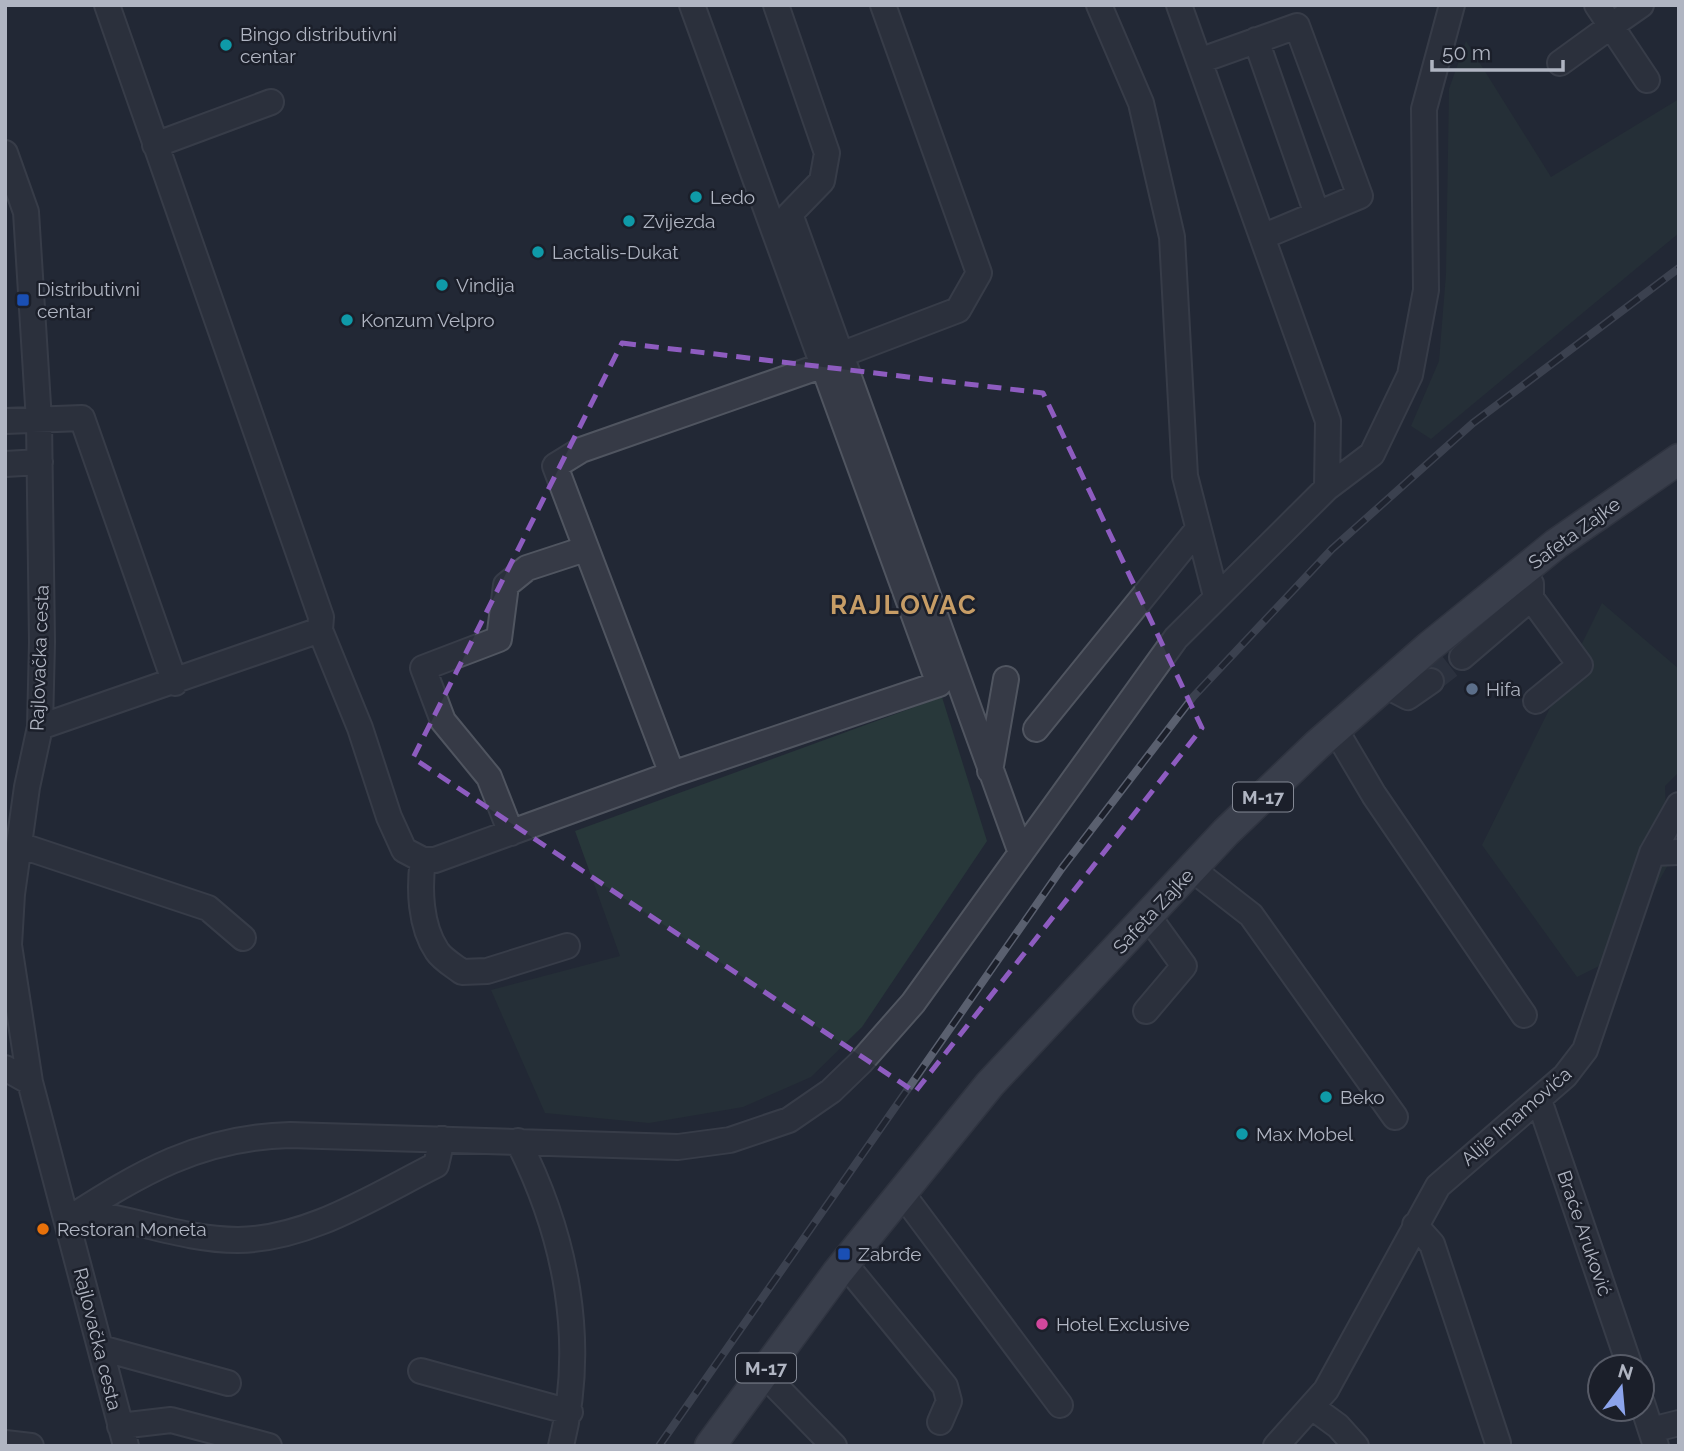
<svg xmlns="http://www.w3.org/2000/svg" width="1684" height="1451" viewBox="0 0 1684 1451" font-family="Raleway,sans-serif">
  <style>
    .green { fill: #28383a }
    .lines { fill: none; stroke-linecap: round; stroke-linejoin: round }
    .minor-tunnel { stroke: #373d4a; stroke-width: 24; stroke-dasharray: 24 12; stroke-linecap: butt }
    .minor-casing { stroke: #505560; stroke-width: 28 }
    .major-casing { stroke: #3f434f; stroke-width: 33 }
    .minor { stroke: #363a46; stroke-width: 24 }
    .major { stroke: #545966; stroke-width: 30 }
    .rail-casing { stroke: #5a606f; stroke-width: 8 }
    .rail { stroke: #1b1f2a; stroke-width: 5; stroke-dasharray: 16; stroke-linecap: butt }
    .marked { fill: none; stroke: #8e5cc0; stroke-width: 5; stroke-dasharray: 14 9; stroke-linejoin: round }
    .culture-dot { fill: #0f9aa8; stroke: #1b1f2a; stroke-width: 2.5 }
    .transit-dot { fill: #1a4fb4; stroke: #1b1f2a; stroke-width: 2.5 }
    .service-dot { fill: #5c6f8a; stroke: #1b1f2a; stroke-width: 2.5 }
    .food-dot { fill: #e8710a; stroke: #1b1f2a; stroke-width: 2.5 }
    .hotel-dot { fill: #d1479c; stroke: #1b1f2a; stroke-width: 2.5 }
    .labels { text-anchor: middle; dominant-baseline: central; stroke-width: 5; stroke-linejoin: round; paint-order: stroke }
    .shield { fill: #1b1f2a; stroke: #838894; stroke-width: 2 }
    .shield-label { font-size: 18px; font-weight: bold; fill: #b0b5c2 }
    .poi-label { font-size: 19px; fill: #b0b5c2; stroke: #1b1f2a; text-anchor: start }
    .street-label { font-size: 19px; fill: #b0b5c2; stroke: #1b1f2a }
    .district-label { font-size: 26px; font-weight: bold; letter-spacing: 2px; fill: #c79d66; stroke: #1b1f2a }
  </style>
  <rect width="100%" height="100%" fill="#222835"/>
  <path class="green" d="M 1466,41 L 1551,177 L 1679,99 L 1679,233 L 1431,439 L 1411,426 L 1439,361 L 1446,274 L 1449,89 Z
    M 1602,603 L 1679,669 L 1679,772 L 1665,786 L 1668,865 L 1615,958 L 1577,977 L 1482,845 Z
    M 942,697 L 987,841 L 862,1027 L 811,1077 L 743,1107 L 649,1123 L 545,1113 L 491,990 L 620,956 L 575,831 Z"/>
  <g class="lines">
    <path class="minor-tunnel" d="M 1431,681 L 1462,657"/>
    <g class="minor-casing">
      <path id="minor" d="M 107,5 L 321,617 L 320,630 L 360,728 L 389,817 L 404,850 L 423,860 L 435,860 L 672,774 L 939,684 L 692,5
        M 776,5 L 827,153 L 822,181 L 790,214 L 1021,853
        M 1099,5 L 1141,103 L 1172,237 L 1185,476 L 1216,596
        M 1179,5 L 1328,421 L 1327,488
        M 1597,5 L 1611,26 L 1641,5
        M 1256,40 L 1317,214
        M 1199,61 L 1297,26 L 1360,196 L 1262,237
        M 1560,63 L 1611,26 L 1647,80
        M 155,145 L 271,102
        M 5,153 L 26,212 L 39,421 L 42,642 L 40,727 L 27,787 L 12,894 L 9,945 L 30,1082 L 126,1446
        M 840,355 L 958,310 L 979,273 L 883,5
        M 5,421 L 82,418 L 175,683
        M 5,464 L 40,462
        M 1531,598 L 1580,665 L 1536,701
        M 1462,657 L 1531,598 L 1531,584
        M 1385,685 L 1408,697 L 1431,681
        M 40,727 L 320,630
        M 1036,729 L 1198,529
        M 1335,729 L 1374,795 L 1524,1015
        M 990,771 L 1006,679
        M 672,774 L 555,466 L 581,450 L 821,366
        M 511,833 L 489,777 L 443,721 L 423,668 L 499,639 L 506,585 L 527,568 L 585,549
        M 19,845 L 208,908 L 243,938
        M 1652,853 L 1679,852
        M 423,860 C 419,888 420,926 437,951 C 442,959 454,966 462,972 L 487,971 L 567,946
        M 1192,869 L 1251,915 L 1395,1117
        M 1146,1011 L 1184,966 L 1148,916
        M 5,1068 L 30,1082
        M 1539,1100 L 1630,1367
        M 518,1141 C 566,1236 587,1341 561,1446
        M 901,1192 L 1060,1405
        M 80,1212 C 133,1218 184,1240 238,1240 C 309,1239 374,1196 436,1165 L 442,1139
        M 67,1220 C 140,1173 200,1137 290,1135 L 678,1147 L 730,1140 L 789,1120 L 831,1091 L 861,1062 L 913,1003 L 1176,638 L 1327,488 L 1372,454 L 1410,375 L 1426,290 L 1424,109 L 1452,5
        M 1415,1225 L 1432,1244 L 1498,1443
        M 845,1264 L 945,1386 L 949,1401 L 940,1422
        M 101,1348 L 228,1383
        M 421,1371 L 570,1412
        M 763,1373 L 834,1446
        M 1642,1403 L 1656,1446
        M 1312,1407 L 1338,1426 L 1356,1446
        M 120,1426 L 171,1420 L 269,1446
        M 1651,1430 L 1679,1423
        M 5,1443 L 31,1446
        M 1276,1446 L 1326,1390 L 1438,1186 L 1565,1076 L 1585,1050 L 1652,853 L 1679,805"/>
    </g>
    <g class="major-casing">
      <path id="major" d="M 710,1446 L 837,1273 L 990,1084 L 1226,832 L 1317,745 L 1430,646 L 1556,544 L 1679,459"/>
    </g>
    <use href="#minor" class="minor"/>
    <use href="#major" class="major"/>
    <g class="rail-casing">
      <path id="rail" d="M 659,1446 L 1062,868 L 1193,697 L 1332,549 L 1473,423 L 1679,268"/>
    </g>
    <use href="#rail" class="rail"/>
  </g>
  <path d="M0 0H1684V1451H0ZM 622,343 L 1043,393 L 1202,728 L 915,1092 L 413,758 Z" fill="#222835" fill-opacity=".55" fill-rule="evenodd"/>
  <path class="marked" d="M 622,343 L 1043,393 L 1202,728 L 915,1092 L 413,758 Z"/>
  <g class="culture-dot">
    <circle cx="226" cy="45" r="7"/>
    <circle cx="696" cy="197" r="7"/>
    <circle cx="629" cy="221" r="7"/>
    <circle cx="538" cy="252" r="7"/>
    <circle cx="442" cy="285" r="7"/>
    <circle cx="347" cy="320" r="7"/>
    <circle cx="1326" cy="1097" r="7"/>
    <circle cx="1242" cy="1134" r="7"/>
  </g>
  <g class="transit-dot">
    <rect x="16" y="293" width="14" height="14" rx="3.5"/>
    <rect x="837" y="1247" width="14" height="14" rx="3.5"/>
  </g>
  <circle class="service-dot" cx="1472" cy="689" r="7"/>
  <circle class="food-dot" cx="43" cy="1229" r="7"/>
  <circle class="hotel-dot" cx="1042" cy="1324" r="7"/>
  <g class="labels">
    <g class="shield">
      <rect x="1233" y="782.5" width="60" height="29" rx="5"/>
      <rect x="736" y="1353.5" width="60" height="29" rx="5"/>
    </g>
    <g class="shield-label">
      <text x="1263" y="797">M-17</text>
      <text x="766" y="1368">M-17</text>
    </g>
    <g class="poi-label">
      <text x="240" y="34">Bingo distributivni<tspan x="240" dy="22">centar</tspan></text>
      <text x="710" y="197">Ledo</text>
      <text x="643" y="221">Zvijezda</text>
      <text x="552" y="252">Lactalis-Dukat</text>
      <text x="456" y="285">Vindija</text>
      <text x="37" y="289">Distributivni<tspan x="37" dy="22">centar</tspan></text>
      <text x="361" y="320">Konzum Velpro</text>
      <text x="1486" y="689">Hifa</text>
      <text x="1340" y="1097">Beko</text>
      <text x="1256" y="1134">Max Mobel</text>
      <text x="57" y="1229">Restoran Moneta</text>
      <text x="858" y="1254">Zabrđe</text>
      <text x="1056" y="1324">Hotel Exclusive</text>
    </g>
    <g class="street-label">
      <text transform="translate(1574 533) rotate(-36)">Safeta Zajke</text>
      <text transform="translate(39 658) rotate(-88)">Rajlovačka cesta</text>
      <text transform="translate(1153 911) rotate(-47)">Safeta Zajke</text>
      <text transform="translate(1516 1116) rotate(-41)">Alije Imamovića</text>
      <text transform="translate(1585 1233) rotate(71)">Braće Aruković</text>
      <text transform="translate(98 1339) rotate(76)">Rajlovačka cesta</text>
    </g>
    <g class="district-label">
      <text x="904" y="605">RAJLOVAC</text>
    </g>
  </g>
  <rect width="1684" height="1451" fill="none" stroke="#b0b5c2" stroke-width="14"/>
  <g transform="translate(1621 1388) rotate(16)"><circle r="33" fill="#1b1f2a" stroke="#575b67" stroke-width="2"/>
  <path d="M0-5L12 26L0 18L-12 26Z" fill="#8ca4ec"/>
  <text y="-10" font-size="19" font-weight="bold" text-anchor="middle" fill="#b0b5c2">N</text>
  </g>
  <path d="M1432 60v10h131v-10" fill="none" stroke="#b0b5c2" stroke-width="3.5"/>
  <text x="1442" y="60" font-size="21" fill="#b0b5c2" stroke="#1b1f2a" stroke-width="5" paint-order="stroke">50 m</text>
</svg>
